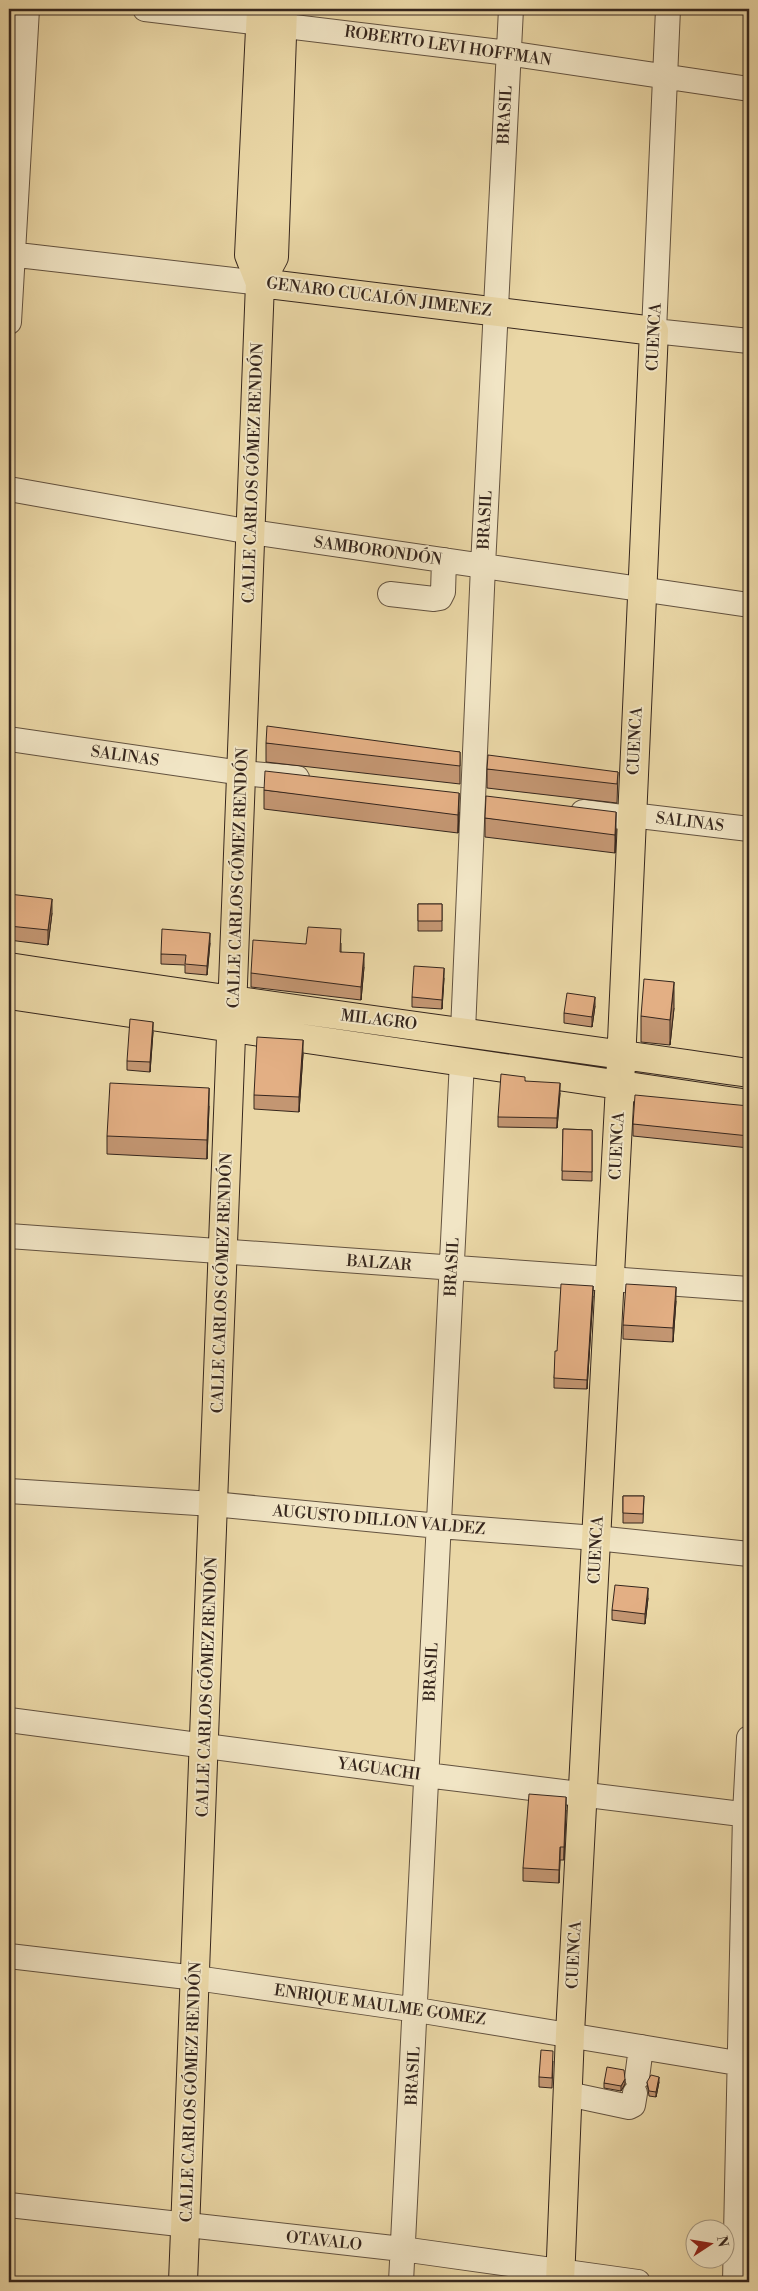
<svg xmlns="http://www.w3.org/2000/svg" width="758" height="2291" viewBox="0 0 758 2291" font-family="'Libre Bodoni',serif">
  <style>
    .lines { fill: none; stroke-linecap: round; stroke-linejoin: round }
    .minor-casing { stroke: #63523f; stroke-width: 26 }
    .major-casing { stroke: #36261d; stroke-width: 30 }
    .minor { stroke: #f1e5c5; stroke-width: 24 }
    .major { stroke: #ead7a6; stroke-width: 28 }
    .wall { fill: #c39672; stroke: #36261d }
    .shaded-wall { fill: #9f7a5c; stroke: #36261d }
    .building { fill: #e3af84; stroke: #36261d }
    .labels { text-anchor: middle; dominant-baseline: central; stroke-width: 4; stroke-linejoin: round; paint-order: stroke }
    .street-label { font-size: 16px; fill: #36261d; stroke: #f1e5c5 }
  </style>
  <rect width="100%" height="100%" fill="#ead7a6"/>
  <filter id="stains"><feTurbulence type="fractalNoise" baseFrequency=".004" numOctaves="4"/><feColorMatrix values="0 0 0 0 .2 0 0 0 0 .09 0 0 0 0 .02 0 0 0 .5 -.17"/></filter>
  <radialGradient id="worn" r=".72"><stop offset=".6" stop-color="#630" stop-opacity="0"/><stop offset="1" stop-color="#630" stop-opacity=".3"/></radialGradient>
  <g class="lines">
    <g class="minor-casing">
      <path id="minor" d="M 145,9 L 508,53 L 749,89
        M 668,9 L 654,331 L 749,341
        M 9,254 L 260,283
        M 9,322 L 27,9
        M 9,489 L 251,532 L 749,605
        M 390,594 L 434,599 L 440,598 L 443,592 L 444,560
        M 9,739 L 242,773 L 297,778
        M 583,812 L 622,817 L 631,815 L 749,829
        M 463,1031 L 483,566 L 511,9
        M 9,1236 L 749,1289
        M 9,1491 L 213,1504 L 439,1526 L 596,1538 L 749,1554
        M 9,1720 L 426,1775 L 749,1815
        M 9,1956 L 196,1978 L 417,2010 L 749,2065
        M 637,2078 L 641,2047
        M 568,2094 L 629,2107 L 633,2105 L 635,2093
        M 9,2205 L 402,2249 L 638,2282
        M 401,2282 L 462,1061
        M 735,2282 L 745,1814 L 749,1738"/>
    </g>
    <g class="major-casing">
      <path id="major" d="M 260,283 L 654,331 L 620,1085 L 570,2034 L 560,2282
        M 260,283 L 274,257 L 283,9
        M 9,967 C 255,1005 502,1037 749,1073
        M 9,995 L 749,1104
        M 183,2282 L 260,283 L 249,255 L 261,9"/>
    </g>
    <use href="#minor" class="minor"/>
    <use href="#major" class="major"/>
  </g>
  <path class="wall" d="M 266,743 L 460,752 L 460,784 L 266,762 Z
    M 487,769 L 618,772 L 617,803 L 487,788 Z
    M 264,790 L 459,812 L 458,833 L 264,809 Z
    M 485,818 L 616,830 L 615,853 L 485,837 Z
    M 9,894 L 52,913 L 48,945 L 9,940 Z
    M 418,904 L 442,904 L 442,931 L 418,931 Z
    M 210,943 L 207,975 L 185,973 L 185,965 L 161,964 L 161,954 Z
    M 341,943 L 341,952 L 364,967 L 361,1000 L 251,987 L 251,973 L 306,944 Z
    M 444,978 L 442,1009 L 412,1007 L 412,997 Z
    M 595,1006 L 592,1027 L 564,1023 L 564,1013 Z
    M 674,1008 L 670,1045 L 641,1042 L 641,1016 Z
    M 153,1032 L 150,1072 L 127,1070 L 127,1061 Z
    M 303,1054 L 299,1112 L 254,1109 L 254,1095 Z
    M 525,1081 L 560,1093 L 557,1128 L 498,1127 L 498,1117 Z
    M 209,1106 L 207,1159 L 107,1154 L 107,1136 Z
    M 749,1106 L 749,1148 L 633,1136 L 633,1124 Z
    M 563,1129 L 592,1130 L 592,1181 L 562,1180 Z
    M 593,1296 L 587,1389 L 554,1388 L 554,1378 L 557,1351 Z
    M 676,1301 L 673,1342 L 623,1339 L 623,1325 Z
    M 623,1496 L 644,1496 L 643,1523 L 623,1523 Z
    M 648,1598 L 645,1624 L 612,1620 L 612,1610 Z
    M 566,1810 L 564,1860 L 560,1860 L 559,1883 L 523,1881 L 523,1868 Z
    M 553,2061 L 552,2088 L 539,2087 L 539,2077 Z
    M 647,2082 L 659,2082 L 656,2097 L 649,2096 Z
    M 604,2083 L 625,2084 L 621,2091 L 604,2088 Z"/>
  <path class="shaded-wall" d="M 459,793 L 459,812 L 458,833 L 458,815 Z
    M 616,812 L 616,830 L 615,853 L 615,835 Z
    M 52,899 L 52,913 L 48,945 L 48,930 Z
    M 210,933 L 210,943 L 207,975 L 207,966 Z
    M 364,953 L 364,967 L 361,1000 L 361,987 Z
    M 444,968 L 444,978 L 442,1009 L 442,1000 Z
    M 674,982 L 674,1008 L 670,1045 L 670,1020 Z
    M 595,997 L 595,1006 L 592,1027 L 592,1017 Z
    M 153,1022 L 153,1032 L 150,1072 L 150,1062 Z
    M 303,1040 L 303,1054 L 299,1112 L 299,1097 Z
    M 560,1083 L 560,1093 L 557,1128 L 557,1118 Z
    M 209,1088 L 209,1106 L 207,1159 L 207,1140 Z
    M 593,1286 L 593,1296 L 587,1389 L 587,1380 Z
    M 676,1287 L 676,1301 L 673,1342 L 673,1328 Z
    M 648,1588 L 648,1598 L 645,1624 L 645,1614 Z
    M 566,1797 L 566,1810 L 564,1860 L 564,1847 Z
    M 560,1847 L 560,1860 L 559,1883 L 559,1870 Z
    M 659,2077 L 659,2082 L 656,2097 L 656,2092 Z
    M 625,2079 L 625,2084 L 621,2091 L 621,2086 Z"/>
  <path class="building" d="M 267,726 L 460,752 L 460,766 L 266,743 Z
    M 488,755 L 618,772 L 617,784 L 487,769 Z
    M 265,771 L 459,793 L 458,815 L 264,790 Z
    M 486,796 L 616,812 L 615,835 L 485,818 Z
    M 9,894 L 52,899 L 48,930 L 9,926 Z
    M 418,904 L 442,904 L 442,921 L 418,921 Z
    M 308,927 L 341,929 L 340,952 L 364,953 L 361,987 L 251,973 L 253,940 L 306,944 Z
    M 162,929 L 210,933 L 207,966 L 185,964 L 186,955 L 161,954 Z
    M 414,966 L 444,968 L 442,1000 L 412,997 Z
    M 644,979 L 674,982 L 670,1020 L 641,1016 Z
    M 567,993 L 595,997 L 592,1017 L 564,1013 Z
    M 130,1019 L 153,1022 L 150,1062 L 127,1061 Z
    M 257,1037 L 303,1040 L 299,1097 L 254,1095 Z
    M 501,1074 L 525,1077 L 525,1081 L 560,1083 L 557,1118 L 498,1117 Z
    M 110,1083 L 209,1088 L 207,1140 L 107,1136 Z
    M 635,1095 L 749,1106 L 749,1136 L 633,1124 Z
    M 563,1129 L 592,1130 L 592,1172 L 562,1171 Z
    M 561,1284 L 593,1286 L 587,1380 L 554,1378 L 555,1351 L 557,1351 Z
    M 626,1284 L 676,1287 L 673,1328 L 623,1325 Z
    M 623,1496 L 644,1496 L 643,1514 L 623,1513 Z
    M 615,1585 L 648,1588 L 645,1614 L 612,1610 Z
    M 529,1794 L 566,1797 L 564,1847 L 560,1847 L 559,1870 L 523,1868 Z
    M 541,2050 L 553,2051 L 552,2078 L 539,2077 Z
    M 607,2067 L 624,2070 L 625,2079 L 621,2086 L 604,2083 Z
    M 651,2075 L 659,2077 L 656,2092 L 649,2091 L 647,2082 Z"/>
  <g class="labels">
    <g class="street-label">
      <text transform="translate(448 46) rotate(8)">ROBERTO LEVI HOFFMAN</text>
      <text transform="translate(505 115) rotate(-87)">BRASIL</text>
      <text transform="translate(379 297) rotate(7)">GENARO CUCALÓN JIMENEZ</text>
      <text transform="translate(654 337) rotate(-87)">CUENCA</text>
      <text transform="translate(253 473) rotate(-88)">CALLE CARLOS GÓMEZ RENDÓN</text>
      <text transform="translate(485 520) rotate(-87)">BRASIL</text>
      <text transform="translate(378 551) rotate(8)">SAMBORONDÓN</text>
      <text transform="translate(635 741) rotate(-87)">CUENCA</text>
      <text transform="translate(125 756) rotate(8)">SALINAS</text>
      <text transform="translate(690 822) rotate(7)">SALINAS</text>
      <text transform="translate(238 878) rotate(-88)">CALLE CARLOS GÓMEZ RENDÓN</text>
      <text transform="translate(379 1020) rotate(7)">MILAGRO</text>
      <text transform="translate(617 1146) rotate(-87)">CUENCA</text>
      <text transform="translate(379 1263) rotate(4)">BALZAR</text>
      <text transform="translate(452 1267) rotate(-87)">BRASIL</text>
      <text transform="translate(222 1283) rotate(-88)">CALLE CARLOS GÓMEZ RENDÓN</text>
      <text transform="translate(379 1520) rotate(5)">AUGUSTO DILLON VALDEZ</text>
      <text transform="translate(596 1550) rotate(-87)">CUENCA</text>
      <text transform="translate(431 1672) rotate(-87)">BRASIL</text>
      <text transform="translate(207 1687) rotate(-88)">CALLE CARLOS GÓMEZ RENDÓN</text>
      <text transform="translate(379 1769) rotate(8)">YAGUACHI</text>
      <text transform="translate(574 1955) rotate(-87)">CUENCA</text>
      <text transform="translate(380 2005) rotate(8)">ENRIQUE MAULME GOMEZ</text>
      <text transform="translate(413 2076) rotate(-87)">BRASIL</text>
      <text transform="translate(191 2092) rotate(-88)">CALLE CARLOS GÓMEZ RENDÓN</text>
      <text transform="translate(324 2241) rotate(6)">OTAVALO</text>
    </g>
  </g>
  <rect width="758" height="2291" fill="none" stroke="#ead7a6" stroke-width="30"/>
  <rect x="10" y="10" width="738" height="2271" fill="none" stroke="#36261d" stroke-width="2.5"/>
  <rect x="15" y="15" width="728" height="2261" fill="none" stroke="#36261d"/>
  <g transform="translate(710 2244) rotate(78)"><circle r="24" fill="#f1e5c5" stroke="#a69982"/>
  <path d="M0-4L9 19L0 12L-9 19Z" fill="#8f2418"/>
  <text y="-8" font-size="14" font-weight="bold" text-anchor="middle" fill="#36261d">N</text>
  </g>
  <rect width="100%" height="100%" filter="url(#stains)"/>
  <rect width="100%" height="100%" fill="url(#worn)"/>
</svg>
